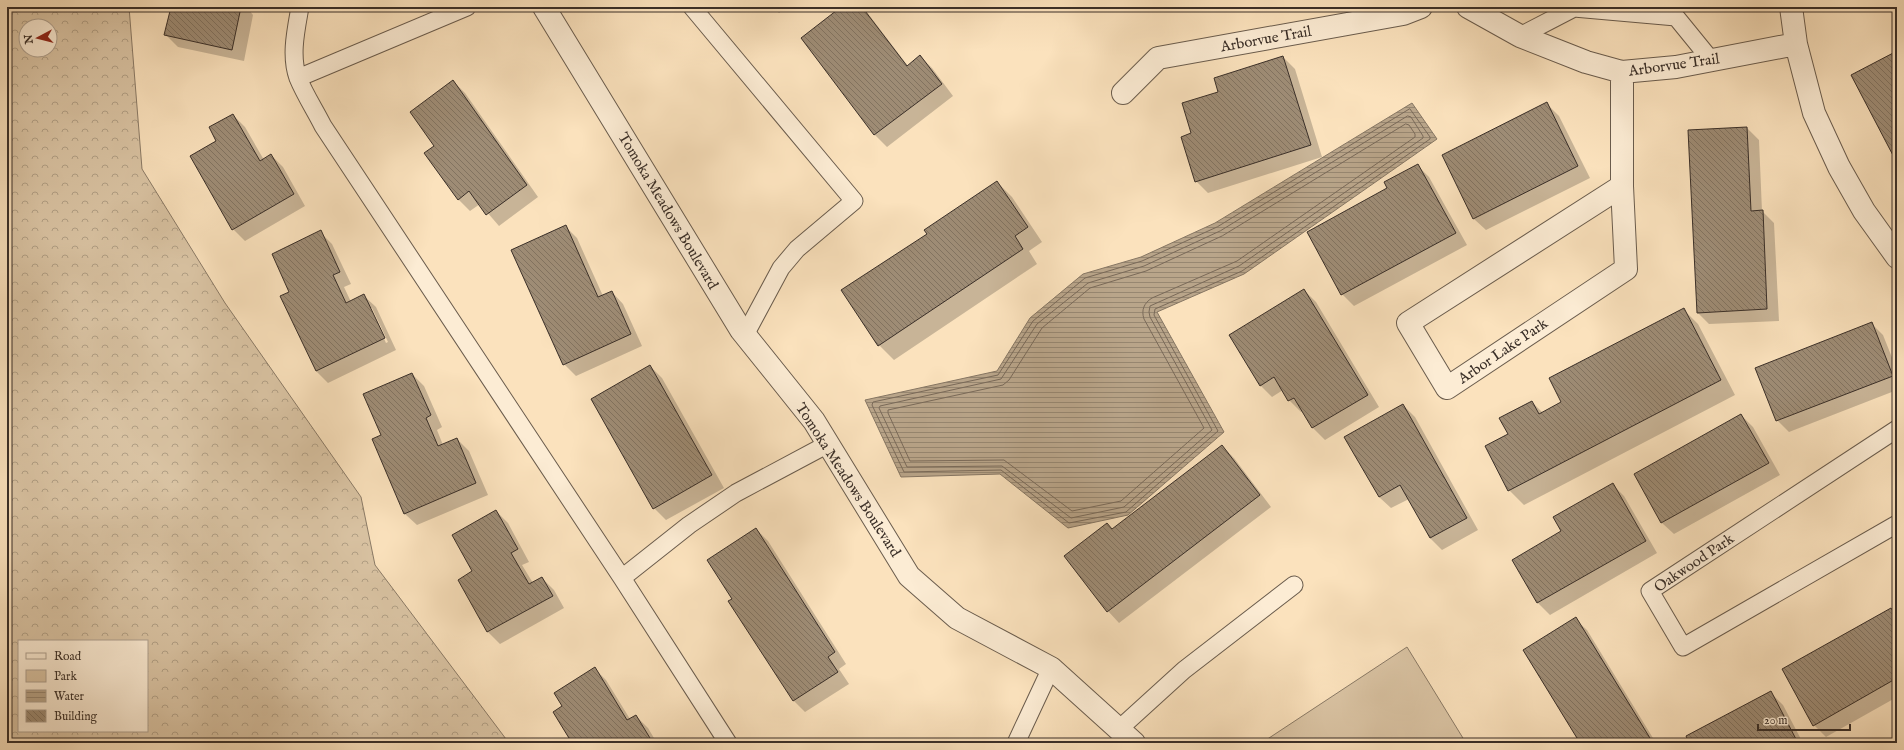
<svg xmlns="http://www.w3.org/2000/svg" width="1904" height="750" viewBox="0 0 1904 750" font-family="'IM FELL English',serif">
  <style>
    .forest { fill: url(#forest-crowns); stroke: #8a7a66; fill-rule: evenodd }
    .park { fill: #dac4a4; stroke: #8a7a66 }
    .water { fill: url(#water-rules); stroke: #867663 }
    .shadow { fill: #0003; fill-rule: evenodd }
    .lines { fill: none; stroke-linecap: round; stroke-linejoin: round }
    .shore { stroke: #7a6a59; stroke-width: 1 }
    .building { fill: url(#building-back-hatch); stroke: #3a2f28 }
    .service-casing { stroke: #6a5c4d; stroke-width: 19 }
    .minor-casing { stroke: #6a5c4d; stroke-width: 24 }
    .service { stroke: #fcecd4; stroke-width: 17 }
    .minor { stroke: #fcecd4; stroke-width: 22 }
    .labels { text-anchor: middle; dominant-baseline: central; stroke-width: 3; stroke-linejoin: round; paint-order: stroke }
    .street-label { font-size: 15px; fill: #3a2f28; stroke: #fcecd4 }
  </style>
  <defs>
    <pattern id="forest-crowns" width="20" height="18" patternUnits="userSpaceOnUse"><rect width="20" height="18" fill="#dac4a4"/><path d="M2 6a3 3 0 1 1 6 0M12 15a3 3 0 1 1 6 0" fill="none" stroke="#b2a086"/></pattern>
    <pattern id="water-rules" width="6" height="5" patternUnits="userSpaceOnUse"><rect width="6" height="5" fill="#b9a58a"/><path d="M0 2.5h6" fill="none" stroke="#978771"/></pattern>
    <pattern id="building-back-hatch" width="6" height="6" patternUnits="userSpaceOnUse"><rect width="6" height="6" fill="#9e8c75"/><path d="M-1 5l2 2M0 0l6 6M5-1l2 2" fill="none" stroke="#827360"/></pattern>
  </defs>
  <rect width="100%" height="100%" fill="#fbe2bd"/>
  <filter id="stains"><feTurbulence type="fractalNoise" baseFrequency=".005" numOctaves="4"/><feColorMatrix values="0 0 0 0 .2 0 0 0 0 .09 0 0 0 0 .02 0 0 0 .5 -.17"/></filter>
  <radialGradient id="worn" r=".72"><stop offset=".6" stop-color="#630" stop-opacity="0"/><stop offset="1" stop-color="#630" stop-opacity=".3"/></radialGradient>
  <path class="forest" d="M 14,7 L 129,7 L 142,169 L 225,303 L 361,497 L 375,565 L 509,743 L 7,743 L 7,17 ZM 26,26 L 50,26 L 50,50 L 26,50 ZM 19,641 L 147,641 L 147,731 L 19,731 Z"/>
  <path class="park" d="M 1407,647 L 1466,743 L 1268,743 L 1266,740 Z"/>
  <path class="water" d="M 1412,103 L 1437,139 L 1244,274 L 1157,312 L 1224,432 L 1128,515 L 1068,528 L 1000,474 L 901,477 L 865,400 L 997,371 L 1030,318 L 1083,274 L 1141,257 L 1215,223 Z"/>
  <path class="shadow" d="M 172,7 L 249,7 L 249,10 L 253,15 L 244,61 L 178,47 L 166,35 Z
    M 773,7 L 787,7 L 779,13 Z
    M 843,7 L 863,7 L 908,66 L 920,56 L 932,68 L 953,96 L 887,147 L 875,135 L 802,38 Z
    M 995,7 L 1017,7 L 1016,11 L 997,9 Z
    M 1034,7 L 1072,7 L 1072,11 L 1065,12 L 1037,9 Z
    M 1283,57 L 1295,69 L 1322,157 L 1208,193 L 1196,181 L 1193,134 L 1219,92 Z
    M 453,81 L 465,93 L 538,197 L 499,226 L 480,204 L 470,211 L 458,199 L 435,147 Z
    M 1547,104 L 1559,116 L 1590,178 L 1486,230 L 1474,219 L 1443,156 Z
    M 233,115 L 245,127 L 264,160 L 271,155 L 283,167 L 305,206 L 245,241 L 233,229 L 218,141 Z
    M 1747,128 L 1759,140 L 1762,211 L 1774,223 L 1779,321 L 1709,324 L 1697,312 Z
    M 1417,165 L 1429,177 L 1467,245 L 1354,306 L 1342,294 L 1309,232 L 1388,189 Z
    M 997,182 L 1012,197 L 1042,242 L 1029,251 L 1037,264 L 894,360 L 879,345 L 842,290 L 929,234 Z
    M 565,226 L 577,238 L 603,296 L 612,292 L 623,304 L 642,346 L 576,376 L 564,364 Z
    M 320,232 L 332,244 L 351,284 L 344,287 L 351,302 L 364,296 L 376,307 L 396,350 L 328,383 L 316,371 L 291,292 ZM 370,308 L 372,308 L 388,342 L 386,343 Z
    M 1304,290 L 1316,302 L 1379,407 L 1325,440 L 1313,428 L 1303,411 L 1301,412 L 1289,400 L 1283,390 L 1272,397 L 1260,385 Z
    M 1683,309 L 1698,324 L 1735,395 L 1524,505 L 1509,490 L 1509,434 L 1532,402 L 1543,413 L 1563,402 Z
    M 1871,323 L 1883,335 L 1897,370 L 1897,390 L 1789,432 L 1777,420 Z
    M 650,366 L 662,378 L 724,488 L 666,520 L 654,508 Z
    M 412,374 L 424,386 L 442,427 L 437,430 L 443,445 L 457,439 L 469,451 L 488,495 L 417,525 L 405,514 L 374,439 L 382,436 Z
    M 1403,405 L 1415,417 L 1478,530 L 1442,550 L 1430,538 L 1409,499 L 1391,508 L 1379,497 Z
    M 1741,415 L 1753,427 L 1780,475 L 1674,534 L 1662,523 Z
    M 1222,446 L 1234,458 L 1271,507 L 1119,623 L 1108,611 L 1112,530 Z
    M 1613,485 L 1624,496 L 1657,553 L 1550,615 L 1538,603 L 1514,560 L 1563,531 Z
    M 496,511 L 508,523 L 529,562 L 522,565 L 533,583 L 542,578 L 554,590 L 564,608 L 500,644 L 488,632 L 459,580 L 474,572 Z
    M 756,529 L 768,541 L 846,664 L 839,669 L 849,684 L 805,712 L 794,701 L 734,600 Z
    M 1891,609 L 1897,615 L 1897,697 L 1826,737 L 1814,725 Z
    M 1575,619 L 1587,630 L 1656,743 L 1581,743 Z
    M 594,668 L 606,680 L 630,719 L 636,716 L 648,728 L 657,743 L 573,743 Z
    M 1771,693 L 1783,705 L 1803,743 L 1690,743 Z"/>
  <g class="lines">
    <path class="shore" d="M 1410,109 L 1430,137 L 1430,139 L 1242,271 L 1155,309 L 1154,315 L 1218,431 L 1126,512 L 1069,523 L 1001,470 L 904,472 L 872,405 L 873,402 L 998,375 L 1033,321 L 1085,278 L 1142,261 L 1217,227 Z
      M 1408,116 L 1411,117 L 1423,136 L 1423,138 L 1239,266 L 1150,306 L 1149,312 L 1150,317 L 1212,430 L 1124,507 L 1071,518 L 1002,466 L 907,467 L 879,408 L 880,406 L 1001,379 L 1037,324 L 1088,283 L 1144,266 L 1220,231 Z
      M 1406,124 L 1409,125 L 1415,134 L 1415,137 L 1237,261 L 1152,298 C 1144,303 1141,310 1144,319 L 1204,428 L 1121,501 L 1072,511 L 1004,460 L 910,461 L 888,413 L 888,410 L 1003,385 L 1009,380 L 1042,328 L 1090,288 L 1146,271 L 1222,236 Z"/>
  </g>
  <path class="building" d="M 171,7 L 241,7 L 232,50 L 164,35 Z
    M 841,7 L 862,7 L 907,66 L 920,55 L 942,84 L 874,135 L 801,38 Z
    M 1897,51 L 1897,163 L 1851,75 Z
    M 1283,56 L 1311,145 L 1195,182 L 1181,137 L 1191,133 L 1182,103 L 1218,92 L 1214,78 Z
    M 453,80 L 527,185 L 486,215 L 469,191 L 458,200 L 424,153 L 434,146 L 410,112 Z
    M 1547,102 L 1578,166 L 1473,219 L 1442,155 Z
    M 233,114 L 260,161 L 271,154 L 294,194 L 232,230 L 190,156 L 216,141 L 209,127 Z
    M 1747,127 L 1751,211 L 1763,210 L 1767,309 L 1697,313 L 1688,130 Z
    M 1418,164 L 1456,233 L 1341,295 L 1307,232 L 1387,188 L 1384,182 Z
    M 997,181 L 1028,227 L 1015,236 L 1023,249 L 878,346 L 841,290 L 927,234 L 924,230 Z
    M 566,225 L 598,297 L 612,291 L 631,334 L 563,365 L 511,250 Z
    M 321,230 L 340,272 L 333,275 L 346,303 L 364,294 L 385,338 L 316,371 L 280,296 L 289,292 L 272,254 Z
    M 1304,289 L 1368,395 L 1312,428 L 1294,398 L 1288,401 L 1274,377 L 1260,386 L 1229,335 Z
    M 1684,308 L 1721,380 L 1508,491 L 1485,446 L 1508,434 L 1499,418 L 1532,401 L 1539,414 L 1561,402 L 1549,378 Z
    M 1872,322 L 1893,376 L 1776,421 L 1755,368 Z
    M 650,365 L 712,475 L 653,509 L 591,399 Z
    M 412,373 L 431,415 L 426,418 L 438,446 L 457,438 L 476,483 L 404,514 L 372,439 L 381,435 L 363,394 Z
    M 1403,404 L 1467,518 L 1430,538 L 1400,485 L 1379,497 L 1344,437 Z
    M 1741,414 L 1769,463 L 1661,523 L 1634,474 Z
    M 1222,445 L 1260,495 L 1107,612 L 1064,556 L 1107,523 L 1112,529 Z
    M 1613,483 L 1646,541 L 1537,603 L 1512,560 L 1561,531 L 1553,517 Z
    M 496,510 L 518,549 L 511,553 L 529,584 L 542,577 L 553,596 L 487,632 L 458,580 L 472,571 L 452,535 Z
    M 756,528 L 835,652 L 828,657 L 838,672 L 793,701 L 728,601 L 732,599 L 707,560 Z
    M 1891,608 L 1897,618 L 1897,678 L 1813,726 L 1782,669 Z
    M 1576,617 L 1653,743 L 1580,743 L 1523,650 Z
    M 595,667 L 627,720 L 636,715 L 653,743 L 572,743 L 553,712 L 562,706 L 554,693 Z
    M 1771,691 L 1798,743 L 1689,743 L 1686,736 Z"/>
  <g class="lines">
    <g class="service-casing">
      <path id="service" d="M 300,7 C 296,30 290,56 298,78 C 305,95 315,110 323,126 L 622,578 L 728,743
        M 692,7 L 854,201 L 797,249 L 781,268 L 745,335
        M 1520,36 L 1574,8 L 1676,17 L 1711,60
        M 298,78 L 467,7
        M 1897,429 L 1650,591 L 1683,647 L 1897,524
        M 622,578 L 689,525 L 736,493 L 828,444
        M 1118,730 L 1184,670 L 1294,585
        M 1016,743 L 1051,668"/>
    </g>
    <g class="minor-casing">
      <path id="minor" d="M 544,7 L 741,330 L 814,421 L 909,576 L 957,618 L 1051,668 L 1134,743
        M 1468,7 L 1520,36 L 1586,62 L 1622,72 L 1676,67 L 1796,44
        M 1791,7 L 1796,44 L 1814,113 L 1839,167 L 1864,211 L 1897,257
        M 1622,72 L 1622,186 L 1626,269 L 1447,388 L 1408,323 L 1622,186
        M 1123,93 L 1158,58 L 1403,14 L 1421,7"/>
    </g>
    <use href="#service" class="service"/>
    <use href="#minor" class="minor"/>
  </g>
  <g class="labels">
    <g class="street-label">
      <text transform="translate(1266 39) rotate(-10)">Arborvue Trail</text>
      <text transform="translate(1674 65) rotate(-8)">Arborvue Trail</text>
      <text transform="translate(668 211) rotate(59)">Tomoka Meadows Boulevard</text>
      <text transform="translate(1503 351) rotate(-34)">Arbor Lake Park</text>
      <text transform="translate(848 480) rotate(57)">Tomoka Meadows Boulevard</text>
      <text transform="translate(1694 563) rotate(-34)">Oakwood Park</text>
    </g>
  </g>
  <rect width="1904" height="750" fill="none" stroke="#fbe2bd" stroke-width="24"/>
  <rect x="8" y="8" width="1888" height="734" fill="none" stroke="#3a2f28" stroke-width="2"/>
  <rect x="12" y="12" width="1880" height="726" fill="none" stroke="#3a2f28"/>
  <rect x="18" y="640" width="130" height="92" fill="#fcecd4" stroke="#aea08f"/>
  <rect x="26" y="653" width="20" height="6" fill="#fcecd4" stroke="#aea08f"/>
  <text x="54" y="660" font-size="12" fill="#3a2f28">Road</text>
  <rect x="26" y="670" width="20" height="12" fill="#dac4a4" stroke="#aea08f"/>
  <text x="54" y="680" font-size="12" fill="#3a2f28">Park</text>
  <rect x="26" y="690" width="20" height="12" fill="url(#water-rules)" stroke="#aea08f"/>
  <text x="54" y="700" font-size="12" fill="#3a2f28">Water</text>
  <rect x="26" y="710" width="20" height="12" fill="url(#building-back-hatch)" stroke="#aea08f"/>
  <text x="54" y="720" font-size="12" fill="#3a2f28">Building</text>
  <g transform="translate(38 38) rotate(263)"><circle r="19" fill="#fcecd4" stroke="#aea08f"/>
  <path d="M0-3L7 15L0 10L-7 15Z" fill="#8f2418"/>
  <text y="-6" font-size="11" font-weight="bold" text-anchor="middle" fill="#3a2f28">N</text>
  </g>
  <path d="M1758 724v6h92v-6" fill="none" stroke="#3a2f28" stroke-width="2"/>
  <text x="1764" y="724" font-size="12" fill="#3a2f28" stroke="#fcecd4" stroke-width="3" paint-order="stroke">20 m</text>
  <rect width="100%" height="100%" filter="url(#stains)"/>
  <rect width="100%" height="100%" fill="url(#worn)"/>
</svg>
